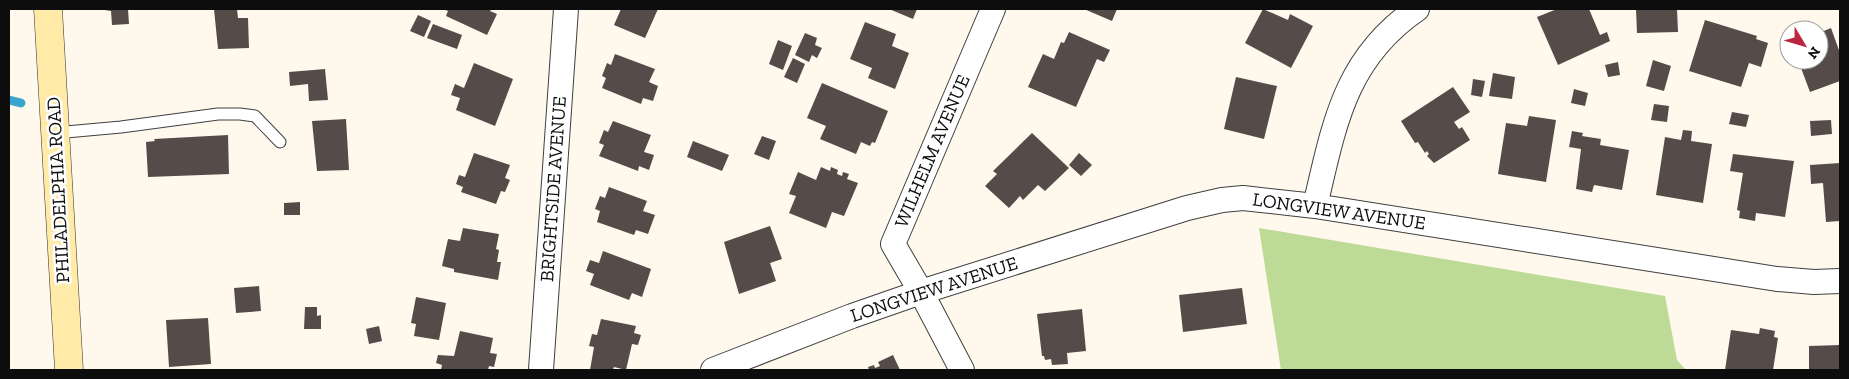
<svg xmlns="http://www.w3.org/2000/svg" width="1849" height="379" viewBox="0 0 1849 379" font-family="'Zilla Slab',serif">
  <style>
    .forest { fill: #bdda96 }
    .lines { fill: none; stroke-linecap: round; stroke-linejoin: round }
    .stream { stroke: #39a4cd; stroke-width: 9 }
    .building { fill: #554c49 }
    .lane-casing { stroke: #404040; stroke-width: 13 }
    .street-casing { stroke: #404040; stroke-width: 26 }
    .secondary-casing { stroke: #2f2f2f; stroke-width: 29 }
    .lane { stroke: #fff; stroke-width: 11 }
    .street { stroke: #fff; stroke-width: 24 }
    .secondary { stroke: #ffeaa8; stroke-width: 28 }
    .labels { text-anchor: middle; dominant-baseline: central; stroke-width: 5; stroke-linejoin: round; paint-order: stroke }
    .street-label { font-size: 19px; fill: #0d0d0d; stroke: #fff }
  </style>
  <rect width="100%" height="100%" fill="#fff9ed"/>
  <path class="forest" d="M 1259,228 L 1665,296 L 1677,360 L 1686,370 L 1281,370 Z"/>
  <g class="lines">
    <path class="stream" d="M 9,100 L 21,103"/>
  </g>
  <path class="building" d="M 98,9 L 128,9 L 129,24 L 112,25 L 111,11 Z
    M 214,9 L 237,9 L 238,18 L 248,18 L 249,48 L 218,49 Z
    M 443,9 L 492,9 L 490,11 L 497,14 L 487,35 L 446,16 L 448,11 Z
    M 621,9 L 658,9 L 645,38 L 614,25 Z
    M 889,9 L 917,9 L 913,19 Z
    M 1084,9 L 1117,9 L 1112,21 Z
    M 1263,9 L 1288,20 L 1290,14 L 1313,26 L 1291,68 L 1245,43 Z
    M 1557,9 L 1589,9 L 1600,35 L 1607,32 L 1610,41 L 1558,65 L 1537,17 Z
    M 1636,9 L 1677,9 L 1678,32 L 1637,33 Z
    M 418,15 L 431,21 L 424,37 L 410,31 Z
    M 1705,20 L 1757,36 L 1756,39 L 1768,43 L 1761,67 L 1749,63 L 1741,87 L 1689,71 Z
    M 865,22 L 896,34 L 892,46 L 909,53 L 895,89 L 868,78 L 872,68 L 850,59 Z
    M 433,24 L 462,35 L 457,49 L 427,38 Z
    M 1831,28 L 1840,53 L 1840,81 L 1810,92 L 1798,60 L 1819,60 L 1819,33 Z
    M 1069,32 L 1110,50 L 1104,62 L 1097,59 L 1076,107 L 1028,87 L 1043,54 L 1054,59 L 1061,42 L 1064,43 Z
    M 805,33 L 817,38 L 815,45 L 822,48 L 817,58 L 812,55 L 809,62 L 795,55 Z
    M 778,40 L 792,46 L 783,70 L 769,64 Z
    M 615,54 L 655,69 L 649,82 L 658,86 L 653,101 L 643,98 L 641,104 L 602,88 L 606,78 L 602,76 L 607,63 L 611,65 Z
    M 793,58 L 805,64 L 797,83 L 784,77 Z
    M 1653,60 L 1671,66 L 1664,91 L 1646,86 Z
    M 1618,62 L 1620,75 L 1608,77 L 1605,65 Z
    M 474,63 L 513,79 L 495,126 L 456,110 L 460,98 L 451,95 L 455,84 L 464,88 Z
    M 325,69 L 328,100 L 309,101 L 308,84 L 290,86 L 289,72 Z
    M 1493,73 L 1515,77 L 1512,99 L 1489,96 Z
    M 1236,77 L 1277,86 L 1264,139 L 1224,129 Z
    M 1473,79 L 1485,81 L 1482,97 L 1471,95 Z
    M 822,83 L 888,111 L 875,143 L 872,142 L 870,146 L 861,142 L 856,154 L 820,139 L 826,126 L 807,118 Z
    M 1453,87 L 1470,112 L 1454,122 L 1459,129 L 1462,127 L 1470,140 L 1434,163 L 1427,156 L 1429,154 L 1427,151 L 1425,153 L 1418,142 L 1415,143 L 1401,121 Z
    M 1574,89 L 1588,93 L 1585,106 L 1571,103 Z
    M 1654,104 L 1669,106 L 1667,122 L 1651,120 Z
    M 1732,112 L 1749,115 L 1746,127 L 1729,124 Z
    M 1529,116 L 1556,120 L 1546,182 L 1498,174 L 1506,123 L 1527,126 Z
    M 346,119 L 349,170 L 317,171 L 312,121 Z
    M 1831,120 L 1832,134 L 1811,136 L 1810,121 Z
    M 613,121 L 651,135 L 644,152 L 654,155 L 649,170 L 639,166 L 638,171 L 599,156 L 604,145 L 599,143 L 604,130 L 608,132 Z
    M 1683,130 L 1692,131 L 1691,141 L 1712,144 L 1703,203 L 1656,195 L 1665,137 L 1681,140 Z
    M 1572,131 L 1583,133 L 1582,136 L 1601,139 L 1600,145 L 1629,150 L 1622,190 L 1594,185 L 1592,192 L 1576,189 L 1581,149 L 1569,147 Z
    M 1032,133 L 1069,168 L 1045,191 L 1038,185 L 1023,200 L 1020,196 L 1009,208 L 985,186 L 997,174 L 993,171 Z
    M 228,135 L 229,174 L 148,177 L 146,142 L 155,141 L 154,139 Z
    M 762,136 L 776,141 L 769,160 L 754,154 Z
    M 693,141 L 729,155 L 722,171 L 687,157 Z
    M 474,153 L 510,165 L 505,178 L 510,180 L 505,192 L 501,191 L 496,204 L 461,192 L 463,187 L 456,184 L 459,175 L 465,177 Z
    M 1079,153 L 1092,165 L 1081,176 L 1069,165 Z
    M 1733,154 L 1794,161 L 1785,217 L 1756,213 L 1755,221 L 1739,218 L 1740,211 L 1737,210 L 1743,173 L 1730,171 Z
    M 1840,163 L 1840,221 L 1826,222 L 1823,183 L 1811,184 L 1810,165 Z
    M 821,167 L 830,171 L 831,167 L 838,170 L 837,174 L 842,176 L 843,172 L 849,174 L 847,179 L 858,183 L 844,216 L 832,212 L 826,228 L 789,213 L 796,196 L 789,194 L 798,172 L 816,180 Z
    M 609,187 L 647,201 L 643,211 L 655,215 L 648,234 L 636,230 L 634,235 L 597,222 L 600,211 L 595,209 L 600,196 L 605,198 Z
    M 300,202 L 300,215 L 284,215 L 284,203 Z
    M 770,226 L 782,259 L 770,263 L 776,281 L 739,294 L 724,242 Z
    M 463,228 L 499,234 L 496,249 L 499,250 L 497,262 L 501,262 L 498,280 L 454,272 L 454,269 L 442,266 L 448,239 L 460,241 Z
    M 603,251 L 651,269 L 642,297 L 632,293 L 629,300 L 590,285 L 594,274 L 586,271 L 590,260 L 599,263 Z
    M 259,286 L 261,311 L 236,313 L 234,288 Z
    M 1242,288 L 1247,324 L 1183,332 L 1179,295 Z
    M 416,297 L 446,303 L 439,340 L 414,336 L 416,324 L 411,323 Z
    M 305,307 L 317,307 L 317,316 L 321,315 L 321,329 L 304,329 Z
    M 1082,309 L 1086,351 L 1067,353 L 1068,364 L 1052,365 L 1051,359 L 1045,360 L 1044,356 L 1042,356 L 1037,314 Z
    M 208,318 L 211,364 L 169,367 L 166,320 Z
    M 601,319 L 636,326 L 634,333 L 641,335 L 638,345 L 632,344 L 626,370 L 614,367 L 613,370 L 590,370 L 594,347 L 589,346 L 592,334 L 597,335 Z
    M 379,326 L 382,341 L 369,344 L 366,329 Z
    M 1760,328 L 1775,331 L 1774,337 L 1778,338 L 1773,370 L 1725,370 L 1731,330 L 1759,334 Z
    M 460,331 L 493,338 L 490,353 L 497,354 L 494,367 L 489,366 L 488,370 L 441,370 L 442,365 L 436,363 L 438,355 L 454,356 Z
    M 1840,345 L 1840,370 L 1809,370 L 1809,346 Z
    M 893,355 L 900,370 L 869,370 L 868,367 L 874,365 L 875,368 L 880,366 L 878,362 Z"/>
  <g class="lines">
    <g class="lane-casing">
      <path id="lane" d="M 55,133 L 121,127 L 218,114 L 240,114 L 255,116 L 280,142"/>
    </g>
    <g class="street-casing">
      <path id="street" d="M 1315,206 C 1334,126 1344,59 1417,9
        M 541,370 L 566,9
        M 713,370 L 852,316 L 921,292 L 1187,208 L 1222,200 L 1243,198 L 1315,206 L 1777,279 L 1814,282 L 1840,281
        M 962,370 L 921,292 L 893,244 L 993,9"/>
    </g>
    <g class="secondary-casing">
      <path id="secondary" d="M 48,9 L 69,370"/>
    </g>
    <use href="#lane" class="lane"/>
    <use href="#street" class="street"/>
    <use href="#secondary" class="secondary"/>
  </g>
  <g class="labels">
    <g class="street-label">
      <text transform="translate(932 151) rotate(-67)">WILHELM AVENUE</text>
      <text transform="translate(553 189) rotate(-86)">BRIGHTSIDE AVENUE</text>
      <text transform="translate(58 190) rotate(-93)">PHILADELPHIA ROAD</text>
      <text transform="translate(1339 211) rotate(8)">LONGVIEW AVENUE</text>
      <text transform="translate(934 289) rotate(-18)">LONGVIEW AVENUE</text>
    </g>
  </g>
  <rect width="1849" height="379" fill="none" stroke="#0d0d0d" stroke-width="20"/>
  <g transform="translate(1804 45) rotate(128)"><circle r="24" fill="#ffffff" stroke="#9e9e9e"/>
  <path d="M0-4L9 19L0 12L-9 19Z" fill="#bc253f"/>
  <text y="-8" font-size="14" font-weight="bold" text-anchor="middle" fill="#0d0d0d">N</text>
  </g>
</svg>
